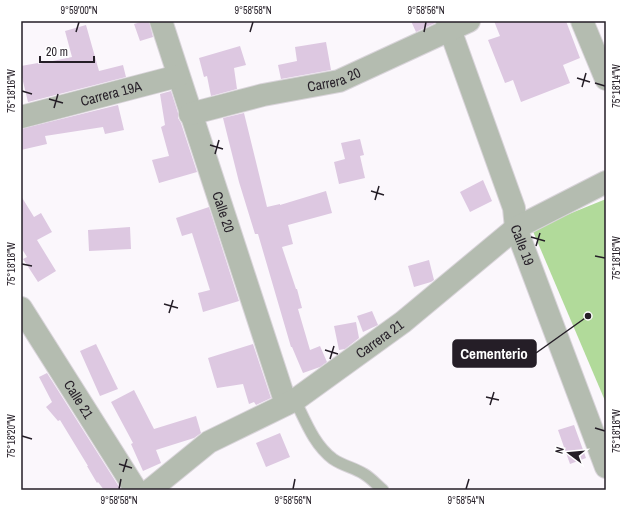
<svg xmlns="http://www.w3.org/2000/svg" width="627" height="511" viewBox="0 0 627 511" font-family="'Archivo Narrow',sans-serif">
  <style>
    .green { fill: #b1da9a }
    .building { fill: #ddc8e1 }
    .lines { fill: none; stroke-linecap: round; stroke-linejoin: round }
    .lane-casing { stroke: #d9d4da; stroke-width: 13 }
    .street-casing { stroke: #d9d4da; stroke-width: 24 }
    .lane { stroke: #b4bcb0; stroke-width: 11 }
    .street { stroke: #b4bcb0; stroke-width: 22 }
    .ticks { fill: none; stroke: #251e27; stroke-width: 1.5 }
    .labels { text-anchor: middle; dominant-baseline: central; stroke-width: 3; stroke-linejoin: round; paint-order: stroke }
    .street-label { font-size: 14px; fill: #251e27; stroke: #fff }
    .leader { fill: none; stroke: #251e27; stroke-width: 1.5 }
    .callout-dot { fill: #251e27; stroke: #fff; stroke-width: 1.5 }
    .callout { fill: #251e27; stroke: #251e27; stroke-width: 1.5 }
    .callout-label { font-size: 15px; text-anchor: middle; font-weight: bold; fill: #fff }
    .neatline { fill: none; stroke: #251e27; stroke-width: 1.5 }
    .ticks-label { font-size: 10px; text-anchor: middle; fill: #251e27 }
  </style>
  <rect width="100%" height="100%" fill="#fbf7fc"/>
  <path class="green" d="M 606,199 L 606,403 L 532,229 Z"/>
  <path class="building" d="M 144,21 L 149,21 L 153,37 L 140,41 L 134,24 Z
    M 411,21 L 435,21 L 435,23 L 416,32 Z
    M 494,21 L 566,21 L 580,58 L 563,65 L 570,83 L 521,102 L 513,80 L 505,83 L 488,40 L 500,36 Z
    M 86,25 L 99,71 L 123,65 L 126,77 L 28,102 L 21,73 L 21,66 L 38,63 L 38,64 L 72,57 L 65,31 Z
    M 326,42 L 331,70 L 281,79 L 278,65 L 297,61 L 295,47 Z
    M 240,46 L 246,65 L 234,68 L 237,89 L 211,96 L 207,76 L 204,77 L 199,58 Z
    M 171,91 L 178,113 L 178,118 L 181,123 L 197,172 L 159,183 L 152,160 L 169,156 L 161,127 L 165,125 L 160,94 Z
    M 118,105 L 124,130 L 105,134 L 103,127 L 45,136 L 47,144 L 21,150 L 21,129 Z
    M 244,113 L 267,207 L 280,204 L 280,205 L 326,191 L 332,213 L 288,225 L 293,244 L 282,247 L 296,289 L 297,289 L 302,308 L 298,309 L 310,350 L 320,346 L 327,362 L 320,367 L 303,373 L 292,347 L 291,347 L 258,234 L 255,234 L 239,182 L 223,118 Z
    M 360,139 L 364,155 L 360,156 L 365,178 L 339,184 L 334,162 L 345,159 L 341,143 Z
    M 483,180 L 492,201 L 470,212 L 460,192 Z
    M 21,196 L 34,217 L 41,213 L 52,232 L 37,240 L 56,271 L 38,282 L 23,259 L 27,257 L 22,249 L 21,249 Z
    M 209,207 L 239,301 L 203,312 L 198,293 L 210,290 L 192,233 L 182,236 L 176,218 Z
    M 130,227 L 131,249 L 89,251 L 88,230 Z
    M 429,260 L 434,280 L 431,282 L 414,287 L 408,266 Z
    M 372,311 L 378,325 L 363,332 L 357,316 Z
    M 356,322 L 359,338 L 345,349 L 339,350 L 334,326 Z
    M 96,344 L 118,389 L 100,396 L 80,351 Z
    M 253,344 L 271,398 L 256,405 L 254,402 L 249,404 L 243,384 L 217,388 L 208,358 Z
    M 47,373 L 121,490 L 104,490 L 98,482 L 97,483 L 87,466 L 88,466 L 60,420 L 58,421 L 46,407 L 52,402 L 39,377 Z
    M 134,390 L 154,429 L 196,416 L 201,433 L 194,438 L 156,450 L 161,463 L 143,471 L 131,444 L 133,443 L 111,402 Z
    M 574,425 L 586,458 L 570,464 L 558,430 Z
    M 280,433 L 290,457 L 266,467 L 256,443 Z"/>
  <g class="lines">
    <g class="lane-casing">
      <path id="lane" d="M 295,400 C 305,420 314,445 333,459 C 343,466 355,468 364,474 C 371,478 377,485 383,490"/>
    </g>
    <g class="street-casing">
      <g id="street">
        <path id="s1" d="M 161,21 L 286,404"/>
        <path id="s2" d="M 447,21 L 514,208 L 516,228 L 606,467"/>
        <path d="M 582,21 L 606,79"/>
        <path id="s3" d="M 190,114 L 263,95 L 339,81 L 469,21"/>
        <path id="s4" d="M 21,117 L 178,76"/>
        <path id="s5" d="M 21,308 L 136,490"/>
        <path id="s6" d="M 150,490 L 209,442 L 295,400 L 403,322 L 516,228 L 606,182"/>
      </g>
    </g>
    <use href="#lane" class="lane"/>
    <use href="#street" class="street"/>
  </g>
  <path class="ticks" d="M 76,32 L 79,22M 250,32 L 253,22M 424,32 L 426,22M 577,78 L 590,82M 595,83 L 605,86M 582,87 L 586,73M 22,91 L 32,94M 49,99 L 63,103M 54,108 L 58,94M 210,145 L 223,149M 215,154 L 219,140M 371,191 L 384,195M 375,200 L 379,186M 531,237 L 545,241M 536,246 L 540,233M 595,256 L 605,258M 22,264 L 32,266M 164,304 L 178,308M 169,313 L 173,300M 325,350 L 338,354M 330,359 L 334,346M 486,397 L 499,400M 490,405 L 494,392M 595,428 L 605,431M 22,436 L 32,439M 119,464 L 132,468M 123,472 L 127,459M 119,489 L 121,479M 293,489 L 295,479M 466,489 L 469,479"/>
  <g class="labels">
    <g class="street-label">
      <text stroke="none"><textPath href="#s3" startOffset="148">Carrera 20</textPath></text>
      <text stroke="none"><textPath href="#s4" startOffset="93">Carrera 19A</textPath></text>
      <text stroke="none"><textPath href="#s1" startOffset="201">Calle 20</textPath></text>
      <text stroke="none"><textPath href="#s2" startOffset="237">Calle 19</textPath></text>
      <text stroke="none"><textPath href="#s6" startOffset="276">Carrera 21</textPath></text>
      <text stroke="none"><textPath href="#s5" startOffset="108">Calle 21</textPath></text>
    </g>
  </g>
  <path class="leader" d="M588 316L536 353"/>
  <circle class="callout-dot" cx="588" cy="316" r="4"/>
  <rect class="callout" x="453" y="340" width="83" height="27" rx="4"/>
  <g class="callout-label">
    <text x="494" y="359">Cementerio</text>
  </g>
  <rect width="627" height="511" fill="none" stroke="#ffffff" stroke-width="44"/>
  <g transform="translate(569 453) rotate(286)" stroke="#ffffff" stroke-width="3" paint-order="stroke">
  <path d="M0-3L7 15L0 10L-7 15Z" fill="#251e27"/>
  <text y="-6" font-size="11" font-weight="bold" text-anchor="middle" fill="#251e27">N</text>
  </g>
  <path d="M40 56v6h54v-6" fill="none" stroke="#251e27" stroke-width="2"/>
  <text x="46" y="56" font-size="12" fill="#251e27" stroke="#ffffff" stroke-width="3" paint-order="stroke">20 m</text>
  <rect x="22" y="22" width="583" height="467" class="neatline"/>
  <g class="ticks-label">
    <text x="79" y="14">9°59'00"N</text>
    <text x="253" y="14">9°58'58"N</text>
    <text x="426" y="14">9°58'56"N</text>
    <text transform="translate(616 86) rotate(-90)" y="4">75°18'14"W</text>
    <text transform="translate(11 91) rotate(-90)" y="4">75°18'16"W</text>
    <text transform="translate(616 258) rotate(-90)" y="4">75°18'16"W</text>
    <text transform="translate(11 264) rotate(-90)" y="4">75°18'18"W</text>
    <text transform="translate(616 431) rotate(-90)" y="4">75°18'18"W</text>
    <text transform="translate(11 436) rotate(-90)" y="4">75°18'20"W</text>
    <text x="119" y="504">9°58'58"N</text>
    <text x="293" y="504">9°58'56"N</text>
    <text x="466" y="504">9°58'54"N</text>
  </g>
</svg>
